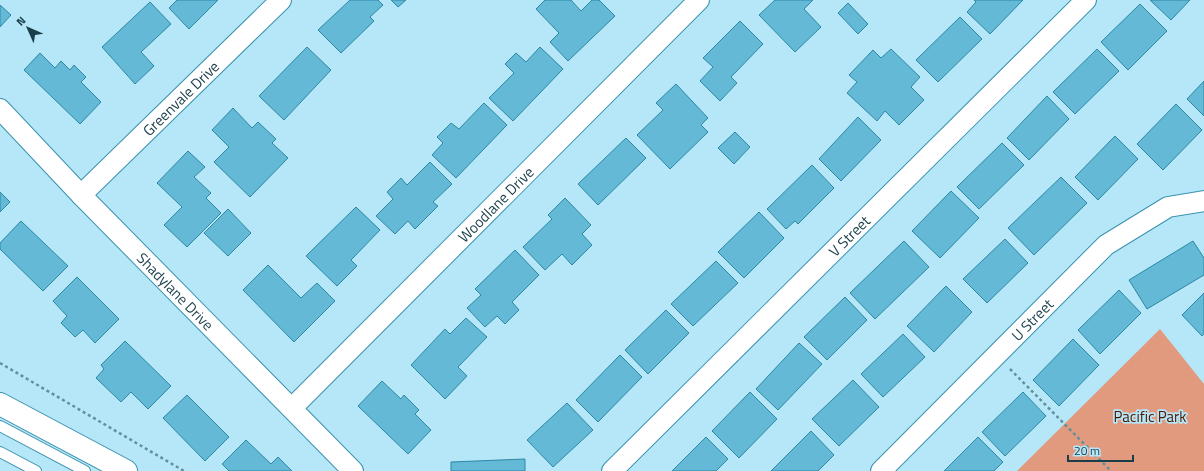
<svg xmlns="http://www.w3.org/2000/svg" width="1204" height="471" viewBox="0 0 1204 471" font-family="'Titillium Web',sans-serif">
  <style>
    .green { fill: #e29a7f }
    .building { fill: #63b9d6; stroke: #2d88a3 }
    .lines { fill: none; stroke-linecap: round; stroke-linejoin: round }
    .lane-casing { stroke: #3a92ae; stroke-width: 12 }
    .street-casing { stroke: #3a92ae; stroke-width: 22 }
    .primary-casing { stroke: #3a92ae; stroke-width: 24 }
    .path { stroke: #648e9c; stroke-width: 2.5; stroke-dasharray: 3 3; stroke-linecap: butt }
    .lane { stroke: #fff; stroke-width: 10 }
    .street { stroke: #fff; stroke-width: 20 }
    .primary { stroke: #fff; stroke-width: 22 }
    .labels { text-anchor: middle; dominant-baseline: central; stroke-width: 3.5; stroke-linejoin: round; paint-order: stroke }
    .street-label { font-size: 15px; fill: #193d49; stroke: #b6e7f8 }
    .park-label { font-size: 15px; fill: #4d1600; stroke: #b6e7f8 }
  </style>
  <rect width="100%" height="100%" fill="#b6e7f8"/>
  <path class="green" d="M 1160,329 L 1204,384 L 1204,471 L 1017,471 Z"/>
  <path class="building" d="M 177,0 L 218,0 L 189,29 L 169,8 Z
    M 350,0 L 378,0 L 383,5 L 370,17 L 374,21 L 341,53 L 318,30 Z
    M 391,0 L 406,0 L 398,7 Z
    M 545,0 L 571,0 L 581,11 L 592,0 L 599,0 L 615,16 L 568,61 L 550,42 L 559,33 L 536,9 Z
    M 775,0 L 813,0 L 804,9 L 821,27 L 795,52 L 759,15 Z
    M 974,0 L 1023,0 L 990,34 L 967,12 L 976,2 Z
    M 1150,0 L 1190,0 L 1171,20 Z
    M 150,2 L 171,24 L 141,52 L 154,66 L 135,84 L 102,47 Z
    M 848,3 L 868,24 L 858,34 L 838,13 Z
    M 1140,4 L 1167,31 L 1128,70 L 1101,42 Z
    M 0,5 L 11,15 L 0,27 Z
    M 960,17 L 982,39 L 938,82 L 916,60 Z
    M 740,21 L 763,44 L 731,77 L 737,83 L 720,101 L 700,81 L 713,67 L 703,58 Z
    M 307,47 L 331,70 L 284,120 L 259,96 Z
    M 540,47 L 563,69 L 513,121 L 489,98 L 514,73 L 505,64 L 516,53 L 526,62 Z
    M 891,49 L 920,77 L 911,87 L 924,100 L 899,125 L 885,111 L 877,121 L 847,93 L 857,82 L 849,75 L 873,50 L 881,58 Z
    M 1097,49 L 1119,71 L 1075,114 L 1053,92 Z
    M 40,53 L 55,68 L 61,61 L 70,70 L 74,65 L 86,77 L 81,82 L 101,102 L 80,124 L 24,70 Z
    M 1204,81 L 1204,116 L 1187,99 Z
    M 676,84 L 708,118 L 701,125 L 708,132 L 670,169 L 637,135 L 663,110 L 656,103 Z
    M 1047,96 L 1069,119 L 1029,160 L 1007,138 Z
    M 484,103 L 507,125 L 456,178 L 432,155 L 443,143 L 437,137 L 451,123 L 459,129 Z
    M 1176,104 L 1202,130 L 1163,170 L 1137,144 Z
    M 233,108 L 252,128 L 258,122 L 276,139 L 272,143 L 288,158 L 250,197 L 214,162 L 229,147 L 212,130 Z
    M 858,117 L 881,140 L 841,181 L 819,159 Z
    M 735,132 L 750,147 L 734,164 L 718,148 Z
    M 1115,136 L 1138,159 L 1098,200 L 1075,177 Z
    M 626,138 L 646,158 L 598,205 L 578,184 Z
    M 1002,143 L 1024,165 L 979,209 L 957,187 Z
    M 188,151 L 205,167 L 194,177 L 211,193 L 206,198 L 221,213 L 187,247 L 164,225 L 182,207 L 157,183 Z
    M 430,162 L 452,184 L 433,202 L 438,206 L 415,229 L 408,221 L 395,234 L 376,216 L 393,199 L 387,192 L 401,178 L 407,185 Z
    M 812,165 L 834,188 L 798,224 L 795,221 L 786,229 L 767,209 Z
    M 1061,177 L 1087,203 L 1034,255 L 1008,228 Z
    M 951,191 L 979,218 L 940,258 L 912,231 Z
    M 0,192 L 10,202 L 0,212 Z
    M 565,198 L 591,225 L 582,234 L 592,245 L 572,265 L 562,254 L 545,270 L 523,247 L 552,219 L 548,215 Z
    M 356,207 L 380,230 L 351,260 L 357,266 L 337,286 L 306,256 Z
    M 228,209 L 251,233 L 228,256 L 204,233 Z
    M 759,212 L 784,238 L 744,278 L 718,252 Z
    M 21,221 L 68,266 L 43,291 L 0,249 L 0,243 Z
    M 1005,239 L 1028,263 L 987,303 L 963,279 Z
    M 904,241 L 929,267 L 875,319 L 850,293 Z
    M 1193,241 L 1204,258 L 1204,275 L 1147,309 L 1129,280 Z
    M 515,250 L 539,275 L 512,302 L 519,310 L 505,324 L 497,316 L 485,327 L 467,308 L 481,295 L 475,289 Z
    M 716,261 L 738,283 L 693,326 L 671,304 Z
    M 268,265 L 301,298 L 317,283 L 335,301 L 294,342 L 243,290 Z
    M 77,277 L 119,319 L 95,343 L 83,330 L 75,337 L 61,323 L 67,316 L 53,301 Z
    M 946,286 L 972,312 L 934,352 L 907,326 Z
    M 1119,290 L 1141,313 L 1100,354 L 1078,330 Z
    M 1204,293 L 1204,334 L 1202,336 L 1182,315 Z
    M 845,297 L 867,320 L 827,360 L 804,337 Z
    M 666,310 L 689,333 L 648,374 L 625,350 Z
    M 466,318 L 487,337 L 458,367 L 467,376 L 445,399 L 411,365 L 445,329 L 450,334 Z
    M 903,334 L 925,357 L 883,397 L 861,374 Z
    M 1073,339 L 1099,365 L 1059,406 L 1033,380 Z
    M 125,341 L 171,386 L 148,409 L 131,392 L 121,402 L 96,378 L 104,369 L 101,365 Z
    M 799,343 L 822,364 L 778,410 L 756,389 Z
    M 620,355 L 642,377 L 598,422 L 576,400 Z
    M 853,380 L 879,407 L 839,446 L 812,419 Z
    M 382,381 L 401,399 L 404,395 L 419,410 L 415,414 L 431,430 L 408,454 L 358,406 Z
    M 750,392 L 777,419 L 739,458 L 712,431 Z
    M 1023,392 L 1046,416 L 1005,456 L 982,432 Z
    M 187,395 L 229,437 L 205,461 L 163,418 Z
    M 567,403 L 593,430 L 553,467 L 527,440 Z
    M 811,431 L 834,455 L 818,471 L 771,471 Z
    M 706,437 L 728,459 L 716,471 L 672,471 Z
    M 978,437 L 1003,462 L 994,471 L 944,471 Z
    M 246,440 L 271,464 L 278,457 L 292,471 L 229,471 L 222,464 Z
    M 525,459 L 525,471 L 451,471 L 451,462 Z"/>
  <g class="lines">
    <g class="lane-casing">
      <path id="lane" d="M 0,426 L 85,471
        M 0,452 L 36,471"/>
    </g>
    <g class="street-casing">
      <g id="street">
        <path id="s1" d="M 0,109 L 81,195 L 353,471"/>
        <path id="s2" d="M 81,195 L 281,0"/>
        <path id="s3" d="M 292,408 L 699,0"/>
        <path id="s4" d="M 612,471 L 1086,0"/>
        <path id="s5" d="M 881,471 L 1106,245 L 1168,207 L 1204,201"/>
      </g>
    </g>
    <g class="primary-casing">
      <path id="primary" d="M 0,404 L 126,471"/>
    </g>
    <path class="path" d="M 0,363 L 184,471
      M 1010,369 L 1111,471"/>
    <use href="#lane" class="lane"/>
    <use href="#street" class="street"/>
    <use href="#primary" class="primary"/>
  </g>
  <g class="labels">
    <g class="street-label">
      <text stroke="none"><textPath href="#s2" startOffset="139">Greenvale Drive</textPath></text>
      <text stroke="none"><textPath href="#s3" startOffset="288">Woodlane Drive</textPath></text>
      <text stroke="none"><textPath href="#s4" startOffset="334">V Street</textPath></text>
      <text stroke="none"><textPath href="#s1" startOffset="253">Shadylane Drive</textPath></text>
      <text stroke="none"><textPath href="#s5" startOffset="214">U Street</textPath></text>
    </g>
    <g class="park-label">
      <text x="1150" y="416">Pacific Park</text>
    </g>
  </g>
  <g transform="translate(28 28) rotate(315)" stroke="#b6e7f8" stroke-width="3" paint-order="stroke">
  <path d="M0-3L7 15L0 10L-7 15Z" fill="#193d49"/>
  <text y="-6" font-size="11" font-weight="bold" text-anchor="middle" fill="#193d49">N</text>
  </g>
  <path d="M1068 455v6h65v-6" fill="none" stroke="#193d49" stroke-width="2"/>
  <text x="1074" y="455" font-size="12" fill="#193d49" stroke="#b6e7f8" stroke-width="3" paint-order="stroke">20 m</text>
</svg>
